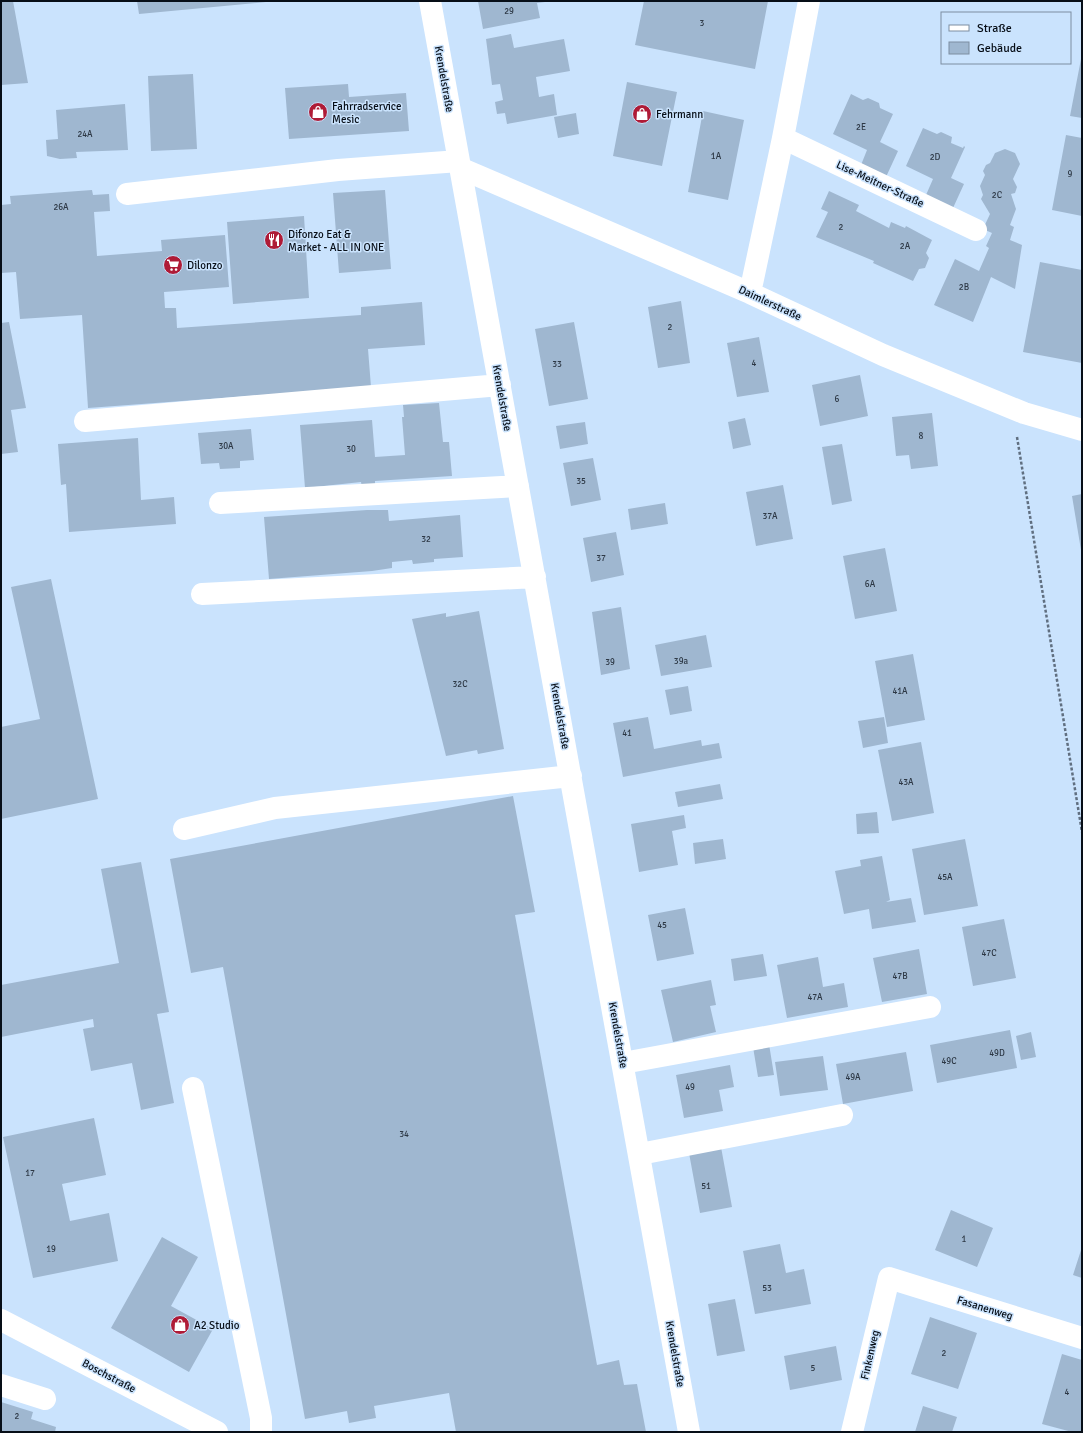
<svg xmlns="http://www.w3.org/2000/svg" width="1083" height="1433" viewBox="0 0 1083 1433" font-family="Signika,sans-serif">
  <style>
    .building { fill: #9fb7d0 }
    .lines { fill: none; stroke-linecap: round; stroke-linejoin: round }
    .path { stroke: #606f80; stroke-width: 2.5; stroke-dasharray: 3 2; stroke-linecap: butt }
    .minor { stroke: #fff; stroke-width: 22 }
    .labels { text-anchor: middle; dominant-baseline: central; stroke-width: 3; stroke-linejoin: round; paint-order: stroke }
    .number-label { font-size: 9px; fill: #2d3845 }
    .street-label { font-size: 11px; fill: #070e17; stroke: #cae3fd }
    .poi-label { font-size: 11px; fill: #070e17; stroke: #cae3fd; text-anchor: start }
  </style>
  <rect width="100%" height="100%" fill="#cae3fd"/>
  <path class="building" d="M 1,1 L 13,1 L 28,83 L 1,85 Z
    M 137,1 L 266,1 L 266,2 L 139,14 Z
    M 478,1 L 545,1 L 545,2 L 537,3 L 540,18 L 483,29 Z
    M 644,1 L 768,1 L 755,69 L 635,45 Z
    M 511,34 L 514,48 L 564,39 L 570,71 L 536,77 L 539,97 L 554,94 L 557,115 L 507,124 L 505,113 L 497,114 L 495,102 L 503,100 L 500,84 L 492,85 L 486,39 Z
    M 1081,59 L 1082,59 L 1082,118 L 1070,116 Z
    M 193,74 L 197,149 L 151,151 L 148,76 Z
    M 627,82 L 677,92 L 662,166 L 613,156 Z
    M 348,84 L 349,97 L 406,93 L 409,131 L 289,139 L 285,88 Z
    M 851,94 L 863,100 L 868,98 L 879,103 L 880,108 L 893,114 L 880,142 L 898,151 L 886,177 L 861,165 L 867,150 L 833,134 Z
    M 125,104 L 128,150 L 76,152 L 77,158 L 60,159 L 47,156 L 46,140 L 58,139 L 56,110 Z
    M 703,111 L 744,120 L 728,200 L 688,192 Z
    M 576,113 L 579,134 L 558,138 L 554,117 Z
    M 923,128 L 937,134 L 941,132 L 952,137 L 951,143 L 963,148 L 964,146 L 965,147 L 951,178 L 964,184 L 953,208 L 926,195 L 933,179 L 906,166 Z
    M 1066,135 L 1082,138 L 1082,216 L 1052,210 Z
    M 1005,149 L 1015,153 L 1020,164 L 1013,179 L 1017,187 L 1015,193 L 1011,194 L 1016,209 L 1010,225 L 1014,227 L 1010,240 L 1022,245 L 1015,289 L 991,277 L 973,322 L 934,305 L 955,259 L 979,271 L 989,248 L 986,246 L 992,233 L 983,229 L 990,214 L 981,199 L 983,195 L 980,186 L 985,175 L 983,171 L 986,165 L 990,163 L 995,153 Z
    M 92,190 L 93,195 L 109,194 L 110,211 L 94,212 L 97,256 L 162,251 L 161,240 L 225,235 L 229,287 L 164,292 L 165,308 L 176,308 L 177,328 L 361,315 L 361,307 L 422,302 L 425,345 L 368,349 L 371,387 L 88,408 L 82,315 L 20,319 L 16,272 L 1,273 L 1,205 L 11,204 L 10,196 Z
    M 385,190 L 391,269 L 339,273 L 333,193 Z
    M 829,191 L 859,205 L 856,211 L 889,228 L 891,222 L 905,228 L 906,226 L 932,240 L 926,253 L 929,258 L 925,268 L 919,269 L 913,281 L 873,263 L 874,261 L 816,237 L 828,212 L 821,209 Z
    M 304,216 L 309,298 L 233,304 L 227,222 Z
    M 1040,262 L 1082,270 L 1082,363 L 1023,352 Z
    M 681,301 L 690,363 L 658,368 L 648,307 Z
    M 9,322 L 26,408 L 11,410 L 18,452 L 1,454 L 1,323 Z
    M 574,322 L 588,399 L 549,406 L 535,329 Z
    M 759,337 L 769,392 L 737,397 L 727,343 Z
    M 860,375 L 868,416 L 820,426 L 812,385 Z
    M 439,403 L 443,442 L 449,442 L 452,476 L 375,481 L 375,486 L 362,487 L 361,482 L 305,488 L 300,425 L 372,420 L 375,457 L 405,455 L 402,417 L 404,417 L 403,405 Z
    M 932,413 L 938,466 L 911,469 L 909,455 L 896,456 L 892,417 Z
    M 745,418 L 751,445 L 733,449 L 728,422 Z
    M 585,422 L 588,444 L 560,449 L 556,426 Z
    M 251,429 L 254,460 L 240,461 L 240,468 L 220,469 L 219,463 L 201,464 L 198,433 Z
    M 138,438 L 141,500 L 174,497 L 176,524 L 69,532 L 66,484 L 61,485 L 58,444 Z
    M 842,444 L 852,501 L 832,505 L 822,447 Z
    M 593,458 L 601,500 L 571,506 L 563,463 Z
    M 783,485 L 793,539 L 756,546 L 746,492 Z
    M 1082,494 L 1082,549 L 1081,550 L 1072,496 Z
    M 665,503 L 668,524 L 631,530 L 628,509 Z
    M 367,510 L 388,510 L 389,521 L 460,515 L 463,557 L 434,559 L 434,562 L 413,564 L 412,560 L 392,562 L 392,568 L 372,571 L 269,579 L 264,517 Z
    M 616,532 L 624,575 L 591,582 L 583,538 Z
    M 885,548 L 897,611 L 855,619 L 843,556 Z
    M 51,579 L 98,799 L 1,819 L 1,727 L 40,719 L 11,587 Z
    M 621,607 L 630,669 L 601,675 L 592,612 Z
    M 479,611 L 504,749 L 478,754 L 477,750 L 446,756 L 412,619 L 446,613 L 446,617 Z
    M 706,635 L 712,667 L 661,676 L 655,645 Z
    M 913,654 L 925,720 L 887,727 L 875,661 Z
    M 688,686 L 692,711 L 670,715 L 665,690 Z
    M 648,717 L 654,749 L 701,740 L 702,746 L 719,743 L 722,758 L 623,777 L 613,723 Z
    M 884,717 L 888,743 L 863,748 L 858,721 Z
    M 921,742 L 934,813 L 892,821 L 878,750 Z
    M 720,784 L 723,799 L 678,807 L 675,792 Z
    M 513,796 L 535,912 L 515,915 L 597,1365 L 619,1360 L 624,1385 L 637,1384 L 646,1432 L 456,1432 L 449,1393 L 374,1406 L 376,1418 L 349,1423 L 347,1411 L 305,1419 L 223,967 L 191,973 L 170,859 Z
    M 877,812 L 879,833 L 857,834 L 856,814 Z
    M 684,815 L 686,828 L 672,831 L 678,865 L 639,872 L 631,824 Z
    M 723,839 L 726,859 L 695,864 L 693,843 Z
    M 965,839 L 978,906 L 924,915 L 912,849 Z
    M 882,856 L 890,900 L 886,902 L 911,898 L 916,922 L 872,929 L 869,909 L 844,914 L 835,871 L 861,866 L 860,860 Z
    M 141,862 L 169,1012 L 157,1014 L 174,1103 L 141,1110 L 132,1063 L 91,1071 L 83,1029 L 94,1027 L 93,1019 L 1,1037 L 1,985 L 119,963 L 101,869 Z
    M 685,908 L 694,954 L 657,961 L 648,915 Z
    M 1004,919 L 1016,978 L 973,986 L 962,927 Z
    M 919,949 L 927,994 L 882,1002 L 873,958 Z
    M 763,954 L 767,976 L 734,981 L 731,959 Z
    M 818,957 L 823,987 L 844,983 L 848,1007 L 787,1018 L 777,965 Z
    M 711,980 L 716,1005 L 710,1006 L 716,1032 L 673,1042 L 661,990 Z
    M 1010,1030 L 1017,1068 L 937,1083 L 930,1045 Z
    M 1031,1032 L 1036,1057 L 1021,1060 L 1016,1036 Z
    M 769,1044 L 774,1075 L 758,1077 L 753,1047 Z
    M 906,1052 L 913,1091 L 843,1104 L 836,1064 Z
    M 823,1056 L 828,1090 L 780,1096 L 775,1062 Z
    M 730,1065 L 734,1087 L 719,1090 L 723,1111 L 684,1118 L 676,1075 Z
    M 94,1118 L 106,1175 L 62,1184 L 70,1221 L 109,1213 L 118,1261 L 33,1278 L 3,1137 Z
    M 721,1147 L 732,1207 L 700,1213 L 689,1153 Z
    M 951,1210 L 993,1228 L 977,1267 L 935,1250 Z
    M 162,1237 L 198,1257 L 171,1306 L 213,1329 L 189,1372 L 111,1328 Z
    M 780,1244 L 786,1273 L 804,1269 L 811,1304 L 755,1314 L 743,1251 Z
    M 1082,1247 L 1082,1278 L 1073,1275 Z
    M 735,1299 L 745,1351 L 717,1356 L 708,1304 Z
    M 930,1317 L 977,1333 L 958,1389 L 911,1374 Z
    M 836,1346 L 842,1380 L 790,1390 L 784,1356 Z
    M 1062,1354 L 1082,1360 L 1082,1432 L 1072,1432 L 1042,1424 Z
    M 1,1402 L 33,1412 L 31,1419 L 56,1427 L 55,1432 L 1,1432 Z
    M 923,1406 L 957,1417 L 952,1432 L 915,1432 Z"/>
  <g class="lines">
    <path class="path" d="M 1017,437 L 1082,832"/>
    <path class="minor" d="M 430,1 L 689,1432
      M 783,138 L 976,230
      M 460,168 L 750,293 L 883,355 L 1024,413 L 1082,430
      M 127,194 L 338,170 L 459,161
      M 750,293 L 783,138 L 809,1
      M 85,421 L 500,385
      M 220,503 L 518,486
      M 202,594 L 535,577
      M 184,829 L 275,808 L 571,776
      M 623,1063 L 930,1007
      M 193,1088 L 261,1418 L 261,1432
      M 640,1154 L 842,1115
      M 1,1320 L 217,1432
      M 1,1385 L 45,1399
      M 852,1432 L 889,1278 L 1082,1338"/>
  </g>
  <defs>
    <g id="shop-disc" transform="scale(1)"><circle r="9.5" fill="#af1b36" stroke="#cae3fd"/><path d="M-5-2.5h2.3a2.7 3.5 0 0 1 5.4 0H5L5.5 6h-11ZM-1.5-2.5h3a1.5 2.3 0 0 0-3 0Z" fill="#fff"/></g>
    <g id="restaurant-disc" transform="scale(1)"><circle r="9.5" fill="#af1b36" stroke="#cae3fd"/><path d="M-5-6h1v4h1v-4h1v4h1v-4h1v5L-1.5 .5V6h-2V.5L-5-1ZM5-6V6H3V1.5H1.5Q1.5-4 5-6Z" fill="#fff"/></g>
    <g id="supermarket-disc" transform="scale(1)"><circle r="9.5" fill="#af1b36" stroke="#cae3fd"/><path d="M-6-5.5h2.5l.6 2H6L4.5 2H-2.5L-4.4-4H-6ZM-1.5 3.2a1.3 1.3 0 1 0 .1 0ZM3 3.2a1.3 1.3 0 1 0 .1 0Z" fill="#fff"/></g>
  </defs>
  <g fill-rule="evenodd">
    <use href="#shop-disc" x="318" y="112"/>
    <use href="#shop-disc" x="642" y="114"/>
    <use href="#restaurant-disc" x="274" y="240"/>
    <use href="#supermarket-disc" x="173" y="265"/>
    <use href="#shop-disc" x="180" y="1325"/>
  </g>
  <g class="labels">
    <g class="number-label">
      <text x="509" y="11">29</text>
      <text x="702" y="23">3</text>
      <text x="861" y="127">2E</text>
      <text x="85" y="134">24A</text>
      <text x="716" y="156">1A</text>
      <text x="935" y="157">2D</text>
      <text x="1070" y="174">9</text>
      <text x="997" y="195">2C</text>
      <text x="61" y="207">26A</text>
      <text x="841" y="227">2</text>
      <text x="905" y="246">2A</text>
      <text x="964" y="287">2B</text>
      <text x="670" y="327">2</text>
      <text x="754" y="363">4</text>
      <text x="557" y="364">33</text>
      <text x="837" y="399">6</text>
      <text x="921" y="436">8</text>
      <text x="226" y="446">30A</text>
      <text x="351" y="449">30</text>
      <text x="581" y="481">35</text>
      <text x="770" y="516">37A</text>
      <text x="426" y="539">32</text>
      <text x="601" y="558">37</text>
      <text x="870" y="584">6A</text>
      <text x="681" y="661">39a</text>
      <text x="610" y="662">39</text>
      <text x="460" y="684">32C</text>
      <text x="900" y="691">41A</text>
      <text x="627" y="733">41</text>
      <text x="906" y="782">43A</text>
      <text x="945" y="877">45A</text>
      <text x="662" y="925">45</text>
      <text x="989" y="953">47C</text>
      <text x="900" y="976">47B</text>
      <text x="815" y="997">47A</text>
      <text x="997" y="1053">49D</text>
      <text x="949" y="1061">49C</text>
      <text x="853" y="1077">49A</text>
      <text x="690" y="1087">49</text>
      <text x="404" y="1134">34</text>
      <text x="30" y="1173">17</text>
      <text x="706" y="1186">51</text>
      <text x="964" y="1239">1</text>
      <text x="51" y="1249">19</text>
      <text x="767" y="1288">53</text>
      <text x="944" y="1353">2</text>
      <text x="813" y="1368">5</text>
      <text x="1067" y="1392">4</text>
      <text x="17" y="1416">2</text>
    </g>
    <g class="street-label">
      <text transform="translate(444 79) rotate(80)">Krendelstraße</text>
      <text transform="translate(880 184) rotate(25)">Lise-Meitner-Straße</text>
      <text transform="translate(770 303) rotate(25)">Daimlerstraße</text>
      <text transform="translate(502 398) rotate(80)">Krendelstraße</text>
      <text transform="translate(560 716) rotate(80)">Krendelstraße</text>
      <text transform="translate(618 1035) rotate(80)">Krendelstraße</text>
      <text transform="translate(985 1308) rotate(17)">Fasanenweg</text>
      <text transform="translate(675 1354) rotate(80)">Krendelstraße</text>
      <text transform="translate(870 1355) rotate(-77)">Finkenweg</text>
      <text transform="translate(109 1376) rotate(28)">Boschstraße</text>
    </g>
    <g class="poi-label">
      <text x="332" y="106">Fahrradservice<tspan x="332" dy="13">Mesic</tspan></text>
      <text x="656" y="114">Fehrmann</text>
      <text x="288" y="234">Difonzo Eat &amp;<tspan x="288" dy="13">Market - ALL IN ONE</tspan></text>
      <text x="187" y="265">Dilonzo</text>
      <text x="194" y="1325">A2 Studio</text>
    </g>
  </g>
  <rect width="1083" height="1433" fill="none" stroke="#070e17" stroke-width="4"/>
  <rect x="941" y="12" width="130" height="52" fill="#cae3fd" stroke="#7c8ea1"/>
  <rect x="949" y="25" width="20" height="6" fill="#ffffff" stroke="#7c8ea1"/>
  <text x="977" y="32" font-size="12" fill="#070e17">Straße</text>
  <rect x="949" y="42" width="20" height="12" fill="#9fb7d0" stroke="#7c8ea1"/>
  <text x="977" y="52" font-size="12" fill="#070e17">Gebäude</text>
</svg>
